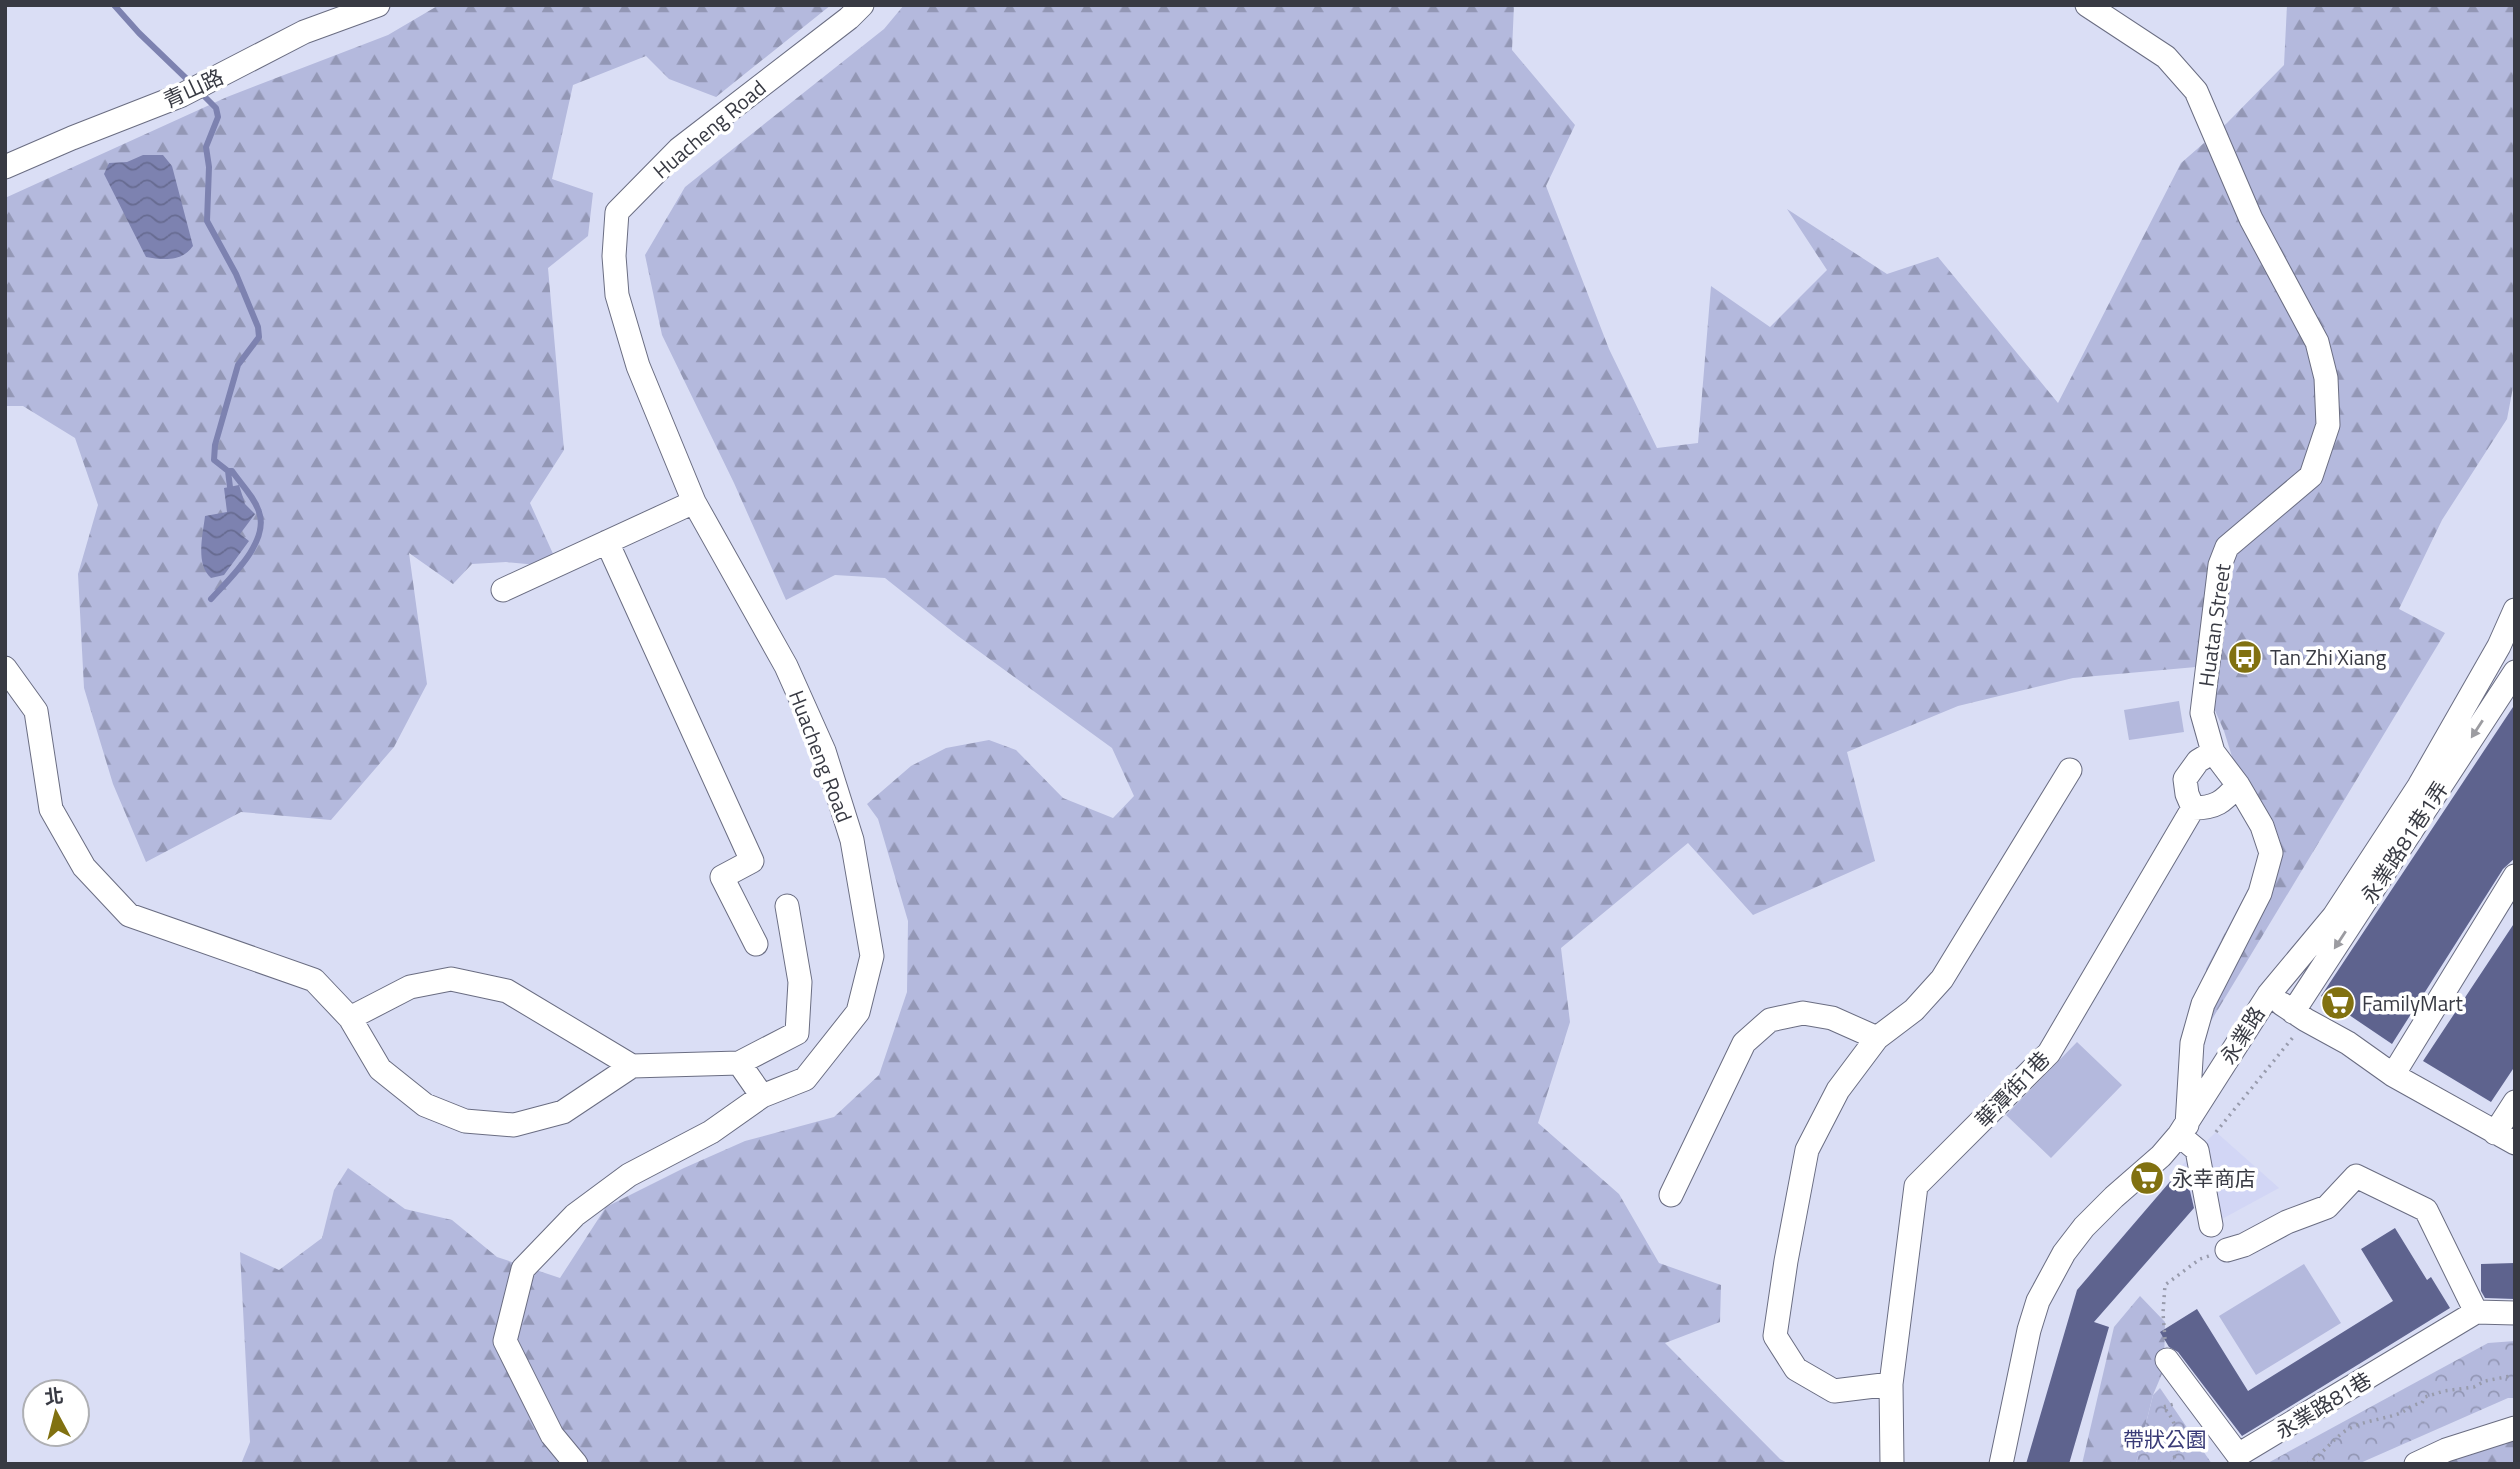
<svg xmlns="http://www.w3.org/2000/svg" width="2520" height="1469" viewBox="0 0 2520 1469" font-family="'Titillium Web','Noto Sans TC',sans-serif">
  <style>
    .built { fill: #d2d6f5 }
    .forest { fill: url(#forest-firs) }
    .park { fill: url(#park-crowns) }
    .pitch { fill: #b4b9dd }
    .water { fill: url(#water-waves) }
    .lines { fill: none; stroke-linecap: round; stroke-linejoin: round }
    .stream { stroke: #7d82b0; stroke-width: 6 }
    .building { fill: #5e638e }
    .minor-casing { stroke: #6a6d82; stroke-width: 25 }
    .path { stroke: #989bac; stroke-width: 3.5; stroke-dasharray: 2 5; stroke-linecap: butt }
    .minor { stroke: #fff; stroke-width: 23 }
    .oneway { fill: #9c9ca1 }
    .labels { text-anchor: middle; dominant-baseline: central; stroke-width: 7; stroke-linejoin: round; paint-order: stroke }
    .street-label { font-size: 21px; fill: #383a43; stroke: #fff }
    .poi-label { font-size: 21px; fill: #383a43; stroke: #fff; text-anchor: start }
    .park-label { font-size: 21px; fill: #393b77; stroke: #fff }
  </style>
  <defs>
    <pattern id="forest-firs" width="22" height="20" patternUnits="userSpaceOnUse" patternTransform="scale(1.75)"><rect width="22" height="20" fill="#b4b9dd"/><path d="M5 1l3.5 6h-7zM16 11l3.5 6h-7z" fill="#9397b5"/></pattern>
    <pattern id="park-crowns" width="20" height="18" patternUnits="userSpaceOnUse" patternTransform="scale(1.75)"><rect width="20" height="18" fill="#b4b9dd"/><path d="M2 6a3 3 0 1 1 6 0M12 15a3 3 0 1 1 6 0" fill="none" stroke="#9397b5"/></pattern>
    <pattern id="water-waves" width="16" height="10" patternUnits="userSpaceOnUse" patternTransform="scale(1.75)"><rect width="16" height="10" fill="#7d82b0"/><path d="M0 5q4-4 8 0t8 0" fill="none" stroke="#676b91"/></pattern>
  </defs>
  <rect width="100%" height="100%" fill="#dadef5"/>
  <path class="built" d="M 2216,1132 L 2279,1188 L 2211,1225 L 2172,1175 Z"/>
  <path class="forest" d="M 439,5 L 831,5 L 716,97 L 669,79 L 646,56 L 573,85 L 552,179 L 593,193 L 588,236 L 548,268 L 564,450 L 530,503 L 559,567 L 506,562 L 472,564 L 453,584 L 409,553 L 427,684 L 394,747 L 331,820 L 241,812 L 146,862 L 113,784 L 84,688 L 78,574 L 98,505 L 75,438 L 23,406 L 5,406 L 5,198 L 227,97 L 388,35 Z
    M 904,5 L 1514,5 L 1512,50 L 1575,125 L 1546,186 L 1609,349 L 1657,448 L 1698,443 L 1711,286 L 1770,327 L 1827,270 L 1787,209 L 1887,274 L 1938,257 L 2058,403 L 2181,163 L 2227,123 L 2284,65 L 2287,5 L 2515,5 L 2515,377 L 2507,419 L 2442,520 L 2399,609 L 2445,633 L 2211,1021 L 2206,969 L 2264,859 L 2224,731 L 2196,667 L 2073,678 L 1958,706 L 1847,752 L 1875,861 L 1753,915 L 1688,843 L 1561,948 L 1570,1022 L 1538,1123 L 1619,1194 L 1659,1263 L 1721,1285 L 1720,1322 L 1665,1343 L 1780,1459 L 1789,1464 L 241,1464 L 250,1442 L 240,1252 L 279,1270 L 322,1238 L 334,1190 L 348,1168 L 405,1209 L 452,1220 L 497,1257 L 560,1278 L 606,1207 L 684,1168 L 745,1141 L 834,1117 L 879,1075 L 907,992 L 908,921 L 878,819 L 867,804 L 911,766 L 946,748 L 989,740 L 1016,750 L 1063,798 L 1113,818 L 1134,796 L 1112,748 L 958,636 L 885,578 L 835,575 L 786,600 L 734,483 L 662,335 L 645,255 L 685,187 L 884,29 Z
    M 2140,1296 L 2165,1322 L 2164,1369 L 2153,1395 L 2136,1464 L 2082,1464 L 2114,1327 Z
    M 2515,1435 L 2515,1464 L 2399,1464 L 2430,1450 Z"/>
  <path class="park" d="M 2515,1341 L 2515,1398 L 2508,1398 L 2358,1464 L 2266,1464 L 2488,1343 Z
    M 2160,1388 L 2212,1464 L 2136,1464 L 2153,1395 Z"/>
  <path class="pitch" d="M 2179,701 L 2184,732 L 2129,740 L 2124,710 Z
    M 2077,1042 L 2122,1085 L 2051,1158 L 2006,1115 Z
    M 2304,1264 L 2341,1323 L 2256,1375 L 2219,1316 Z"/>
  <path class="water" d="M 143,155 L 163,155 L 172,166 L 193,246 C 182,262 163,260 146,257 L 104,174 L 109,163 L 127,162 Z
    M 239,485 L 245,504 L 255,514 L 240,534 L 249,541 L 224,575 L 211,578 C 195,564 203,534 205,516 L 227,512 L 224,488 Z"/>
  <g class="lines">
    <path class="stream" d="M 114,5 L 139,33 L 192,84
      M 200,92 L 216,108 L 218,117 L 206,147 L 209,167 L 207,221 L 236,274 L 258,327 L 259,337 L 238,365 L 215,445 L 214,460 L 228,471 L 230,487
      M 211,599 C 229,579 270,542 259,512 C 255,498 241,484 232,471 L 228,471"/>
  </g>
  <path class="building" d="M 2515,704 L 2515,858 L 2503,869 L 2392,1044 L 2321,996 Z
    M 2515,922 L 2515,1066 L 2491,1102 L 2423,1061 Z
    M 2174,1177 L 2190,1191 L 2194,1208 L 2094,1322 L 2109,1327 L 2069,1464 L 2026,1464 L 2077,1290 Z
    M 2395,1228 L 2427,1280 L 2431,1277 L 2450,1308 L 2242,1436 L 2178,1352 L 2169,1347 L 2160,1332 L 2197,1309 L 2248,1391 L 2393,1301 L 2361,1249 Z
    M 2515,1263 L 2515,1299 L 2485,1298 L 2481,1291 L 2481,1264 Z"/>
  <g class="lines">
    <g class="minor-casing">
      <path id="minor" d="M 2087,5 L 2166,57 L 2196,91 L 2251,219 L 2317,342 L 2326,378 L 2328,425 L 2311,476 L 2227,547 L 2220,565 L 2202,713 L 2213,752 L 2238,785 L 2262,826 L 2271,853 L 2260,893 L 2203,1004 L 2192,1043 L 2187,1125
        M 5,167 L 72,138 L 182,95 L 304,32 L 378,5
        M 607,542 L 752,861 L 722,877 L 756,944
        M 503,590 L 694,502
        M 5,668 L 36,711 L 51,809 L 84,867 L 129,915 L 314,980 L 350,1018 L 410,987 L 451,979 L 507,991 L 632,1066 L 739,1063 L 762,1096
        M 2193,808 L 2187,794 L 2185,779 L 2198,761 L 2213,752
        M 2193,808 C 2216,808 2223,802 2238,785
        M 2282,1004 L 2306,1020 L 2348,1043 L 2393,1075 L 2515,1143
        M 2293,1012 L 2515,672
        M 350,1018 L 380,1069 L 425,1105 L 465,1121 L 514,1125 L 563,1112 L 632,1066
        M 739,1063 L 797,1033 L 800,982 L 787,906
        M 2393,1075 L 2515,876
        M 2495,1133 L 2515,1102
        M 2179,1135 L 2197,1150 L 2211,1225
        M 1671,1195 L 1744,1043 L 1770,1020 L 1803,1013 L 1832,1018 L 1877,1038
        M 2227,1250 L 2244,1245 L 2287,1222 L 2327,1207 L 2356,1176 L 2426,1210 L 2476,1312
        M 2167,1360 L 2238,1455 L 2476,1312 L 2515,1313
        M 1891,1384 L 1834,1391 L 1796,1369 L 1775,1336 L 1786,1261 L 1807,1150 L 1838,1090 L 1877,1038 L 1914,1010 L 1942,979 L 2070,770
        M 576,1464 L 552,1435 L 505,1341 L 523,1269 L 575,1215 L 629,1175 L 711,1132 L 762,1096 L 805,1079 L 858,1012 L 872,956 L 852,840 L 824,751 L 786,666 L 694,502 L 638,366 L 617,295 L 614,256 L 617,212 L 679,149 L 849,18 L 862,5
        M 1892,1464 L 1891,1384 L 1916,1186 L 2049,1053 L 2193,808
        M 2001,1464 L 2029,1330 L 2038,1301 L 2064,1253 L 2084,1227 L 2114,1197 L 2161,1156 L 2179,1135 L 2269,994 L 2334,916 L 2419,786 L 2499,646 L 2515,610
        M 2416,1464 L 2446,1450 L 2515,1428"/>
    </g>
    <path class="path" d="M 2216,1132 L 2294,1036
      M 2165,1339 L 2163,1313 L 2165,1285 L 2200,1259 L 2209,1256
      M 2171,1464 C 2182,1446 2178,1421 2163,1407 L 2174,1404
      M 2307,1464 C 2322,1455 2331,1441 2345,1431 C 2361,1421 2380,1420 2398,1414 C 2408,1410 2410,1405 2422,1403 L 2425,1397 L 2444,1391 L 2474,1387 L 2485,1381 L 2515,1375"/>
    <use href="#minor" class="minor"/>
  </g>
  <defs><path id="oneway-solid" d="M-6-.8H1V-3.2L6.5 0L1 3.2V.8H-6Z" transform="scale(1.75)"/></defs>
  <g class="oneway">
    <use href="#oneway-solid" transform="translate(2477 729) rotate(123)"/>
    <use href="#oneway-solid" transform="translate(2340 940) rotate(123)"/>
  </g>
  <defs>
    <g id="bus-disc" transform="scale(1.75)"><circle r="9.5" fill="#817111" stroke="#fff"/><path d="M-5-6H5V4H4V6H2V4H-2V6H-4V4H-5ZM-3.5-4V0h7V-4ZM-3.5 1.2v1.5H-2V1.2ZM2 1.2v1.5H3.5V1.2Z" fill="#fff"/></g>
    <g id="supermarket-disc" transform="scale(1.75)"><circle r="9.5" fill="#817111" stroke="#fff"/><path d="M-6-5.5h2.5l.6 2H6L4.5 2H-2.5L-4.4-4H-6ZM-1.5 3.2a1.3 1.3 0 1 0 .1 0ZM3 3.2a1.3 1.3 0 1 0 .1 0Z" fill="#fff"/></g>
  </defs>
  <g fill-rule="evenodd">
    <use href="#bus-disc" x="2245" y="657"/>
    <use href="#supermarket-disc" x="2338" y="1003"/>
    <use href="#supermarket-disc" x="2147" y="1178"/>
  </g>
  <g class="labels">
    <g class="street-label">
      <text transform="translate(193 88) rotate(-25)">青山路</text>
      <text transform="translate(709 129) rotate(-40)">Huacheng Road</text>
      <text transform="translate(2214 625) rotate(-82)">Huatan Street</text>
      <text transform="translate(821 756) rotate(69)">Huacheng Road</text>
      <text transform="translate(2404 842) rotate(-57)">永業路81巷1弄</text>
      <text transform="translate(2242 1035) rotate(-58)">永業路</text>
      <text transform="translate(2012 1089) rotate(-46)">華潭街1巷</text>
      <text transform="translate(2323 1405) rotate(-31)">永業路81巷</text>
    </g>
    <g class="poi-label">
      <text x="2270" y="657">Tan Zhi Xiang</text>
      <text x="2362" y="1003">FamilyMart</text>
      <text x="2172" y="1178">永幸商店</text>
    </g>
    <g class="park-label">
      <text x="2165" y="1439">帶狀公園</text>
    </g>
  </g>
  <rect width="2520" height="1469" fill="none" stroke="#383a43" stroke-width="14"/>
  <g transform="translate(56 1413) rotate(353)"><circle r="33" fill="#ffffff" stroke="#afb0b4" stroke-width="2"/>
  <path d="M0-5L12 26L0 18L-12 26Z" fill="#817111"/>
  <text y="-10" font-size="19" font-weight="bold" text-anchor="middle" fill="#383a43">北</text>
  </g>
</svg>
